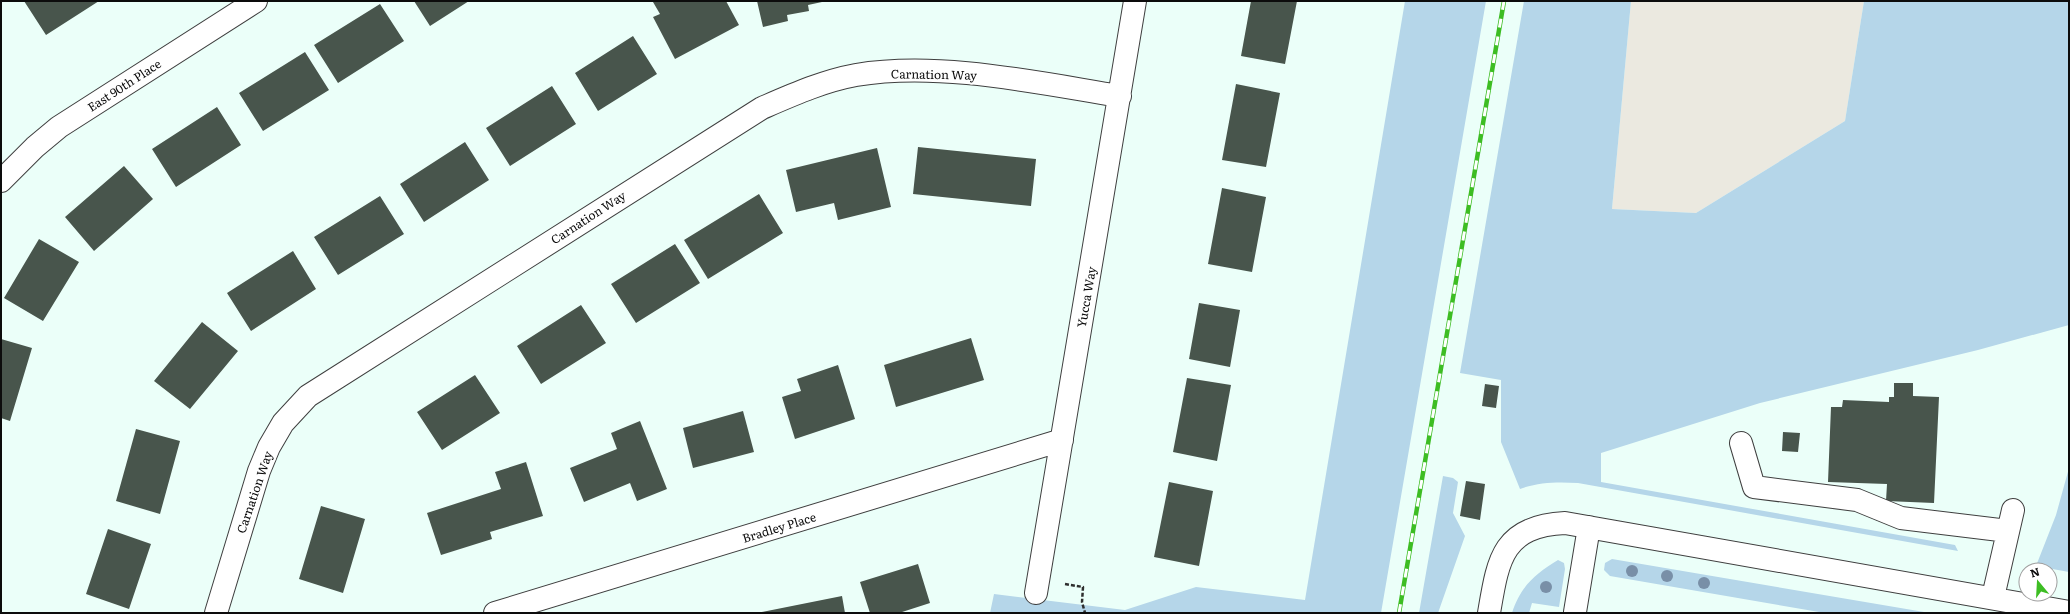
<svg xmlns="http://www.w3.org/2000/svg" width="2070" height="614" viewBox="0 0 2070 614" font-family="Literata,serif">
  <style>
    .industrial { fill: #ebe9e0 }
    .green { fill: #b5d6e9 }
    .building { fill: #48554c }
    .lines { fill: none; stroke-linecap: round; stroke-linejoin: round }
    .minor-casing { stroke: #3f3f3f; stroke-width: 24 }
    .path { stroke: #2e2e2e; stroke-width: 2.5; stroke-dasharray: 4 2; stroke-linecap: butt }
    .minor { stroke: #fff; stroke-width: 22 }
    .rail-casing { stroke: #3dbd23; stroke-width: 4.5 }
    .rail { stroke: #fff; stroke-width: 3; stroke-dasharray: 9; stroke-linecap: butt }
    .tree { fill: #798fa7 }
    .labels { text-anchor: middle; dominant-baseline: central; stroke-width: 4; stroke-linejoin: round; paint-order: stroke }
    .street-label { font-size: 12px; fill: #0c0c0c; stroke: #fff }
  </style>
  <rect width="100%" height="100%" fill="#ebfff9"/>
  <path class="industrial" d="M 1631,1 L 1864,1 L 1845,121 L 1696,213 L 1612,209 Z"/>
  <path class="green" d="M 1405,1 L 1486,1 L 1381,613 L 990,613 L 994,594 L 1125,610 L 1196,587 L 1305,600 Z
    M 1524,1 L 1631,1 L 1612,209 L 1696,213 L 1845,121 L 1864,1 L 2069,1 L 2069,325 L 1978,350 L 1760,403 L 1601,453 L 1601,482 L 1955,545 L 1958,551 L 1578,483 C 1557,482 1539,482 1520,489 L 1501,442 L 1501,380 L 1460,373 Z
    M 2069,468 L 2069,572 L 2036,566 L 2056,515 Z
    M 1443,476 L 1453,478 L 1458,482 L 1453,513 L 1465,536 L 1438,613 L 1419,613 Z
    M 1612,559 L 1930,613 L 1825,613 L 1610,576 L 1604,570 L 1605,563 Z
    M 1558,560 L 1564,563 L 1565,569 L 1559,607 L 1532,603 L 1529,613 L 1512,613 C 1520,587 1535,574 1558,560 Z"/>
  <path class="building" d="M 24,1 L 99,1 L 46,35 Z
    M 414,1 L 469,1 L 430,26 Z
    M 654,1 L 726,1 L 739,25 L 675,59 L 653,17 L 660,14 L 653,2 Z
    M 757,1 L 822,1 L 822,2 L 808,5 L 809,11 L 787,15 L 788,21 L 763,27 Z
    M 1251,1 L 1297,1 L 1285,64 L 1241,56 Z
    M 380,4 L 404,41 L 338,83 L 314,45 Z
    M 633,36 L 657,74 L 598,111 L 575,73 Z
    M 305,52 L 329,90 L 263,131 L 239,93 Z
    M 1236,84 L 1280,93 L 1266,167 L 1222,160 Z
    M 552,86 L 576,124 L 510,166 L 486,128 Z
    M 217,107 L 241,145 L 176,187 L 152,149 Z
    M 465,142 L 489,180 L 424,222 L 400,184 Z
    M 918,147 L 1036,159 L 1031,206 L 913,194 Z
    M 877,148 L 891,207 L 838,220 L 834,203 L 796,212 L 786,170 Z
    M 124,166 L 153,199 L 94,251 L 65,217 Z
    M 1222,188 L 1266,197 L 1252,272 L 1208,264 Z
    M 759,194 L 783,233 L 708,279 L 684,240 Z
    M 380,196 L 404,234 L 338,275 L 314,237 Z
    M 39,239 L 79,262 L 43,321 L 4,298 Z
    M 675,244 L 700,283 L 636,323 L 611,284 Z
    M 293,251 L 316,289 L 251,331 L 227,293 Z
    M 1199,303 L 1240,310 L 1230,367 L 1189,359 Z
    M 581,305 L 606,343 L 541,384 L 517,346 Z
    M 202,322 L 238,351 L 190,409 L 154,381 Z
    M 971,338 L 984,380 L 896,407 L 884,365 Z
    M 1,339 L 32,348 L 10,421 L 1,418 Z
    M 838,365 L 855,419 L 795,439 L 782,397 L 801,391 L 797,379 Z
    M 475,375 L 500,413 L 442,450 L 417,412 Z
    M 1187,378 L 1231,385 L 1217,461 L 1173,452 Z
    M 1894,383 L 1913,383 L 1913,396 L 1939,397 L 1934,503 L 1886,501 L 1887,484 L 1828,482 L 1831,407 L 1842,407 L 1843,400 L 1889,402 L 1889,397 L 1894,397 Z
    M 1485,384 L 1499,386 L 1496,408 L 1482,406 Z
    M 743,411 L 754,452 L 693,468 L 683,428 Z
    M 640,421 L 667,489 L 637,501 L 630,483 L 584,502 L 570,468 L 617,449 L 611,433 Z
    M 136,429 L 180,441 L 160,514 L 116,501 Z
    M 1783,432 L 1800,433 L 1798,452 L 1782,451 Z
    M 526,462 L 543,516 L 490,532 L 492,539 L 441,555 L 427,513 L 501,489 L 495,472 Z
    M 1466,481 L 1485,484 L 1480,520 L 1460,516 Z
    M 1169,482 L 1213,491 L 1199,566 L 1154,557 Z
    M 321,506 L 365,519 L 343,593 L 299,579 Z
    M 108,529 L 151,544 L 129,609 L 86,594 Z
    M 918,564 L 930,603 L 899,613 L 870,613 L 860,582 Z
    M 842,596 L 845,613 L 762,613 L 762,612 Z"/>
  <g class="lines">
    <g class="minor-casing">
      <path id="minor" d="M 1,181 L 35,147 L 59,127 L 256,1
        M 1741,443 L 1754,487 L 1857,500 L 1901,518 L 2008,531
        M 1036,593 L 1135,1
        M 1993,597 L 2013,510
        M 1575,612 L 1589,527
        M 216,613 L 259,471 L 269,447 L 283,423 L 308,396 L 762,108 C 792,95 823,81 856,75 C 939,61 1038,83 1120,96
        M 495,613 L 1062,440
        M 1489,613 C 1498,560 1502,526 1565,523 L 2069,612"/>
    </g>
    <path class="path" d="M 1065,584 L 1083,587 L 1082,602 L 1085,613"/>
    <use href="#minor" class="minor"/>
    <g class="rail-casing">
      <path id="rail" d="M 1399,613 L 1504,1"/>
    </g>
    <use href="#rail" class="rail"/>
  </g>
  <g class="tree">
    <circle cx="1632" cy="571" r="6"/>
    <circle cx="1667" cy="576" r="6"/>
    <circle cx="1704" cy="583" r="6"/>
    <circle cx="1546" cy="587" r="6"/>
  </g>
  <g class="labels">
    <g class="street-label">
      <text transform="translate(934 74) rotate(1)">Carnation Way</text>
      <text transform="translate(124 85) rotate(-33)">East 90th Place</text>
      <text transform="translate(588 217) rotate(-33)">Carnation Way</text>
      <text transform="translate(1086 297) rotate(-80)">Yucca Way</text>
      <text transform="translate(254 492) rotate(-71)">Carnation Way</text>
      <text transform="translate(779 527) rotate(-17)">Bradley Place</text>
    </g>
  </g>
  <rect width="2070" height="614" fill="none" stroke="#0c0c0c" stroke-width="4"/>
  <g transform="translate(2038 582) rotate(342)"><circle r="19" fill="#ffffff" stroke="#9e9e9e"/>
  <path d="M0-3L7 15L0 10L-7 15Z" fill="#3dbd23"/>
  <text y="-6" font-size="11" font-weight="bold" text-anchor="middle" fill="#0c0c0c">N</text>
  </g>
</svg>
